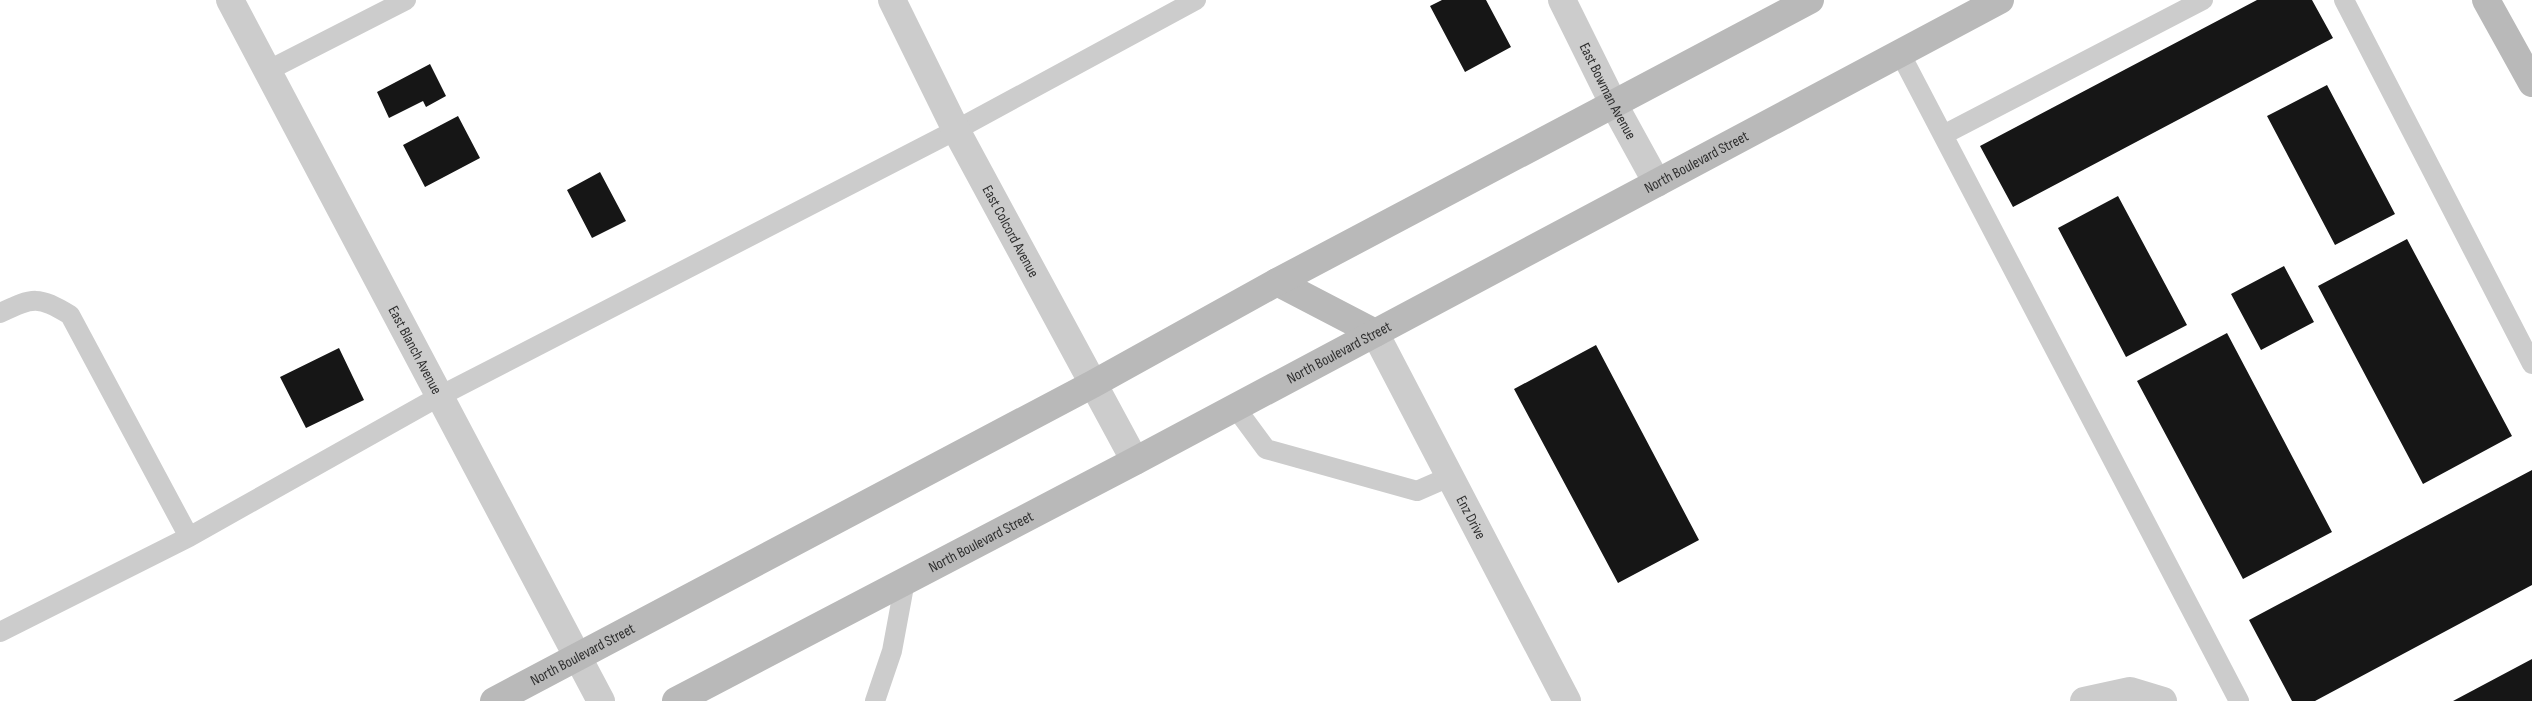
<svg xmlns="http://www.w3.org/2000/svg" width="2532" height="701" viewBox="0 0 2532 701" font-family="'Sofia Sans Condensed',sans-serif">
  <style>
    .building { fill: #161616 }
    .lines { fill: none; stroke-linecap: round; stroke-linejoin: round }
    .service { stroke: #ccc; stroke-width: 20 }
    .minor { stroke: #ccc; stroke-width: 28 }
    .secondary { stroke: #b9b9b9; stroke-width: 28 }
    .labels { text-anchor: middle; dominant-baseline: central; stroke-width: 5; stroke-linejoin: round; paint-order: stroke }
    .street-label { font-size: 15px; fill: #2f2f2f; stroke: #fff }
  </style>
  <rect width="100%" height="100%" fill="#fff"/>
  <path class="building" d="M 1442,0 L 1486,0 L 1511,47 L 1465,72 L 1430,6 Z
    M 2257,0 L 2312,0 L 2333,38 L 2013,207 L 1980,146 Z
    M 430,64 L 446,96 L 426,107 L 423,101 L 389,118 L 377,92 Z
    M 2327,85 L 2395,214 L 2335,245 L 2267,116 Z
    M 458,116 L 480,158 L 425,187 L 403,145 Z
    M 600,172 L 626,221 L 592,238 L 567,190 Z
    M 2118,196 L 2187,325 L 2126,357 L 2058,228 Z
    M 2407,239 L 2512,436 L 2423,484 L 2318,286 Z
    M 2284,266 L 2314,322 L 2261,350 L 2231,294 Z
    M 2227,333 L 2332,532 L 2243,579 L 2137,381 Z
    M 1596,345 L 1699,540 L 1618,583 L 1514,389 Z
    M 339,348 L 364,400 L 306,428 L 280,377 Z
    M 2532,470 L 2532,585 L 2315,701 L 2292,701 L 2249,620 Z
    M 2532,659 L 2532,701 L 2453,701 Z"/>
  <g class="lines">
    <path class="service" d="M 2344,0 L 2532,364
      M 1901,55 L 2239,701
      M 267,71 L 406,0
      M 1943,135 L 2203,0
      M 0,313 C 34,297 38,296 70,315 L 189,537
      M 1235,407 L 1266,449 L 1417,491 L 1449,477
      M 0,632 L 189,537 L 440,396 L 956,130 L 1196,0
      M 875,701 L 892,651 L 905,581"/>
    <g class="minor">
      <path id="s1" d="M 230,0 L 601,701"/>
      <path id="s2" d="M 892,0 L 956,130 L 1135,461"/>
      <path id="s3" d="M 1562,0 L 1613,103 L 1657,183"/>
      <path id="s4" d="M 1375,333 L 1567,701"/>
      <path d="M 2084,701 L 2130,691 L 2163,701"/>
    </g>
    <g class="secondary">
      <path d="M 2486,0 L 2532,83"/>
      <path d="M 1277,282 L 1375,333"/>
      <path id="s5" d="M 494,701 L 1093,384 L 1277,282 L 1810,0"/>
      <path id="s6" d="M 676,701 L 1135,461 L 2000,0"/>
    </g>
  </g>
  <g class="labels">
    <g class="street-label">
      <text stroke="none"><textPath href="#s3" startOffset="102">East Bowman Avenue</textPath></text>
      <text stroke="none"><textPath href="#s6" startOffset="1154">North Boulevard Street</textPath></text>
      <text stroke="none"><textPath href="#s2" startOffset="260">East Colcord Avenue</textPath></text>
      <text stroke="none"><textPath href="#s1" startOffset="396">East Blanch Avenue</textPath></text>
      <text stroke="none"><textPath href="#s6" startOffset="749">North Boulevard Street</textPath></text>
      <text stroke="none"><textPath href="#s4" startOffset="208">Enz Drive</textPath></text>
      <text stroke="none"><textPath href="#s6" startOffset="344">North Boulevard Street</textPath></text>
      <text stroke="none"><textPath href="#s5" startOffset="100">North Boulevard Street</textPath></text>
    </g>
  </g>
</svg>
